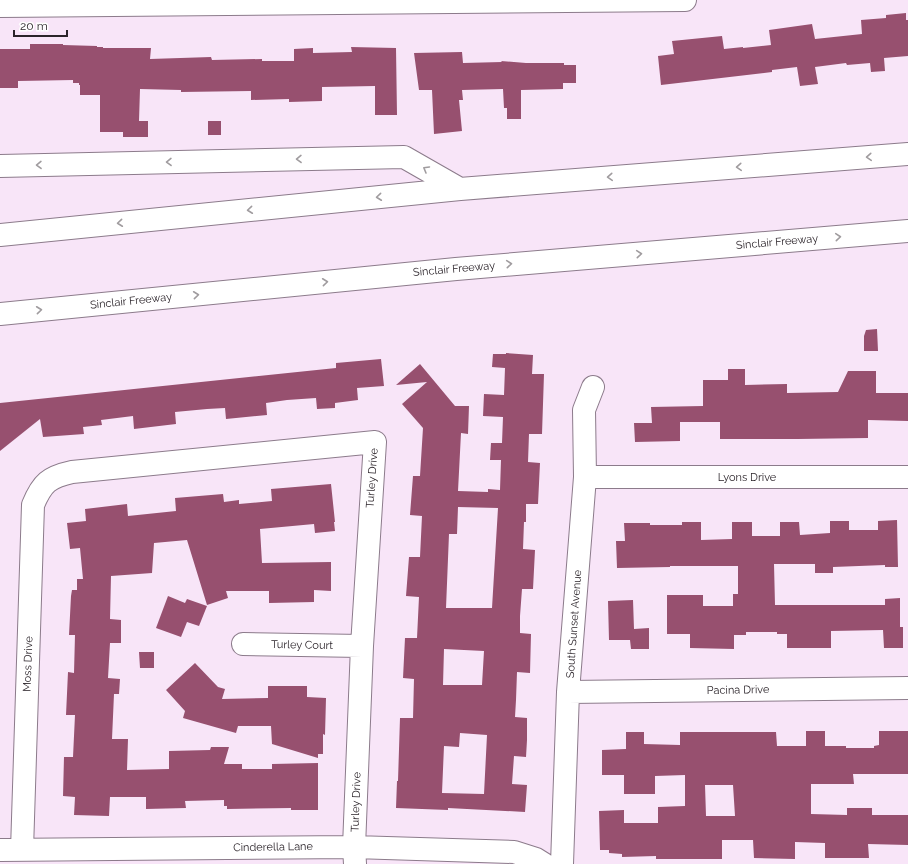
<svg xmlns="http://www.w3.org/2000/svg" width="908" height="864" viewBox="0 0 908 864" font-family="Raleway,sans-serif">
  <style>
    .building { fill: #97506f; fill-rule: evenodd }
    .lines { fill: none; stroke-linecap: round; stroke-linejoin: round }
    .minor-casing { stroke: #8c7b8b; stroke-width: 24 }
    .highway-casing { stroke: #8c7b8b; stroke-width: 24 }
    .minor { stroke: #fff; stroke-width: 22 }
    .highway { stroke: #fff; stroke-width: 22 }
    .oneway { stroke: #a09c9f }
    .labels { text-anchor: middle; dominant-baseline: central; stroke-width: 4; stroke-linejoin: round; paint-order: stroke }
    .street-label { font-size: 11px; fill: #2b242a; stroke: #fff }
  </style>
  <rect width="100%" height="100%" fill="#f8e5f8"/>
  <path class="building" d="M 906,13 L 906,20 L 908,20 L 908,56 L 884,58 L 885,71 L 871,72 L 870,63 L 847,65 L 846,63 L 815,67 L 818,84 L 800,86 L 797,67 L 772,70 L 772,72 L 661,85 L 658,56 L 674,54 L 672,41 L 722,36 L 724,49 L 743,47 L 743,48 L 771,45 L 769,30 L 812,24 L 815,39 L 862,34 L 861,20 L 886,18 L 886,15 Z
    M 30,44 L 63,44 L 63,45 L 97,46 L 97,47 L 103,47 L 103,48 L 151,48 L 150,59 L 211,57 L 212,60 L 262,59 L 262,61 L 294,61 L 294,49 L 313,48 L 313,53 L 352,52 L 351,47 L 396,48 L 397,115 L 375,115 L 375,86 L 322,87 L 322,101 L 289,102 L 289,99 L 251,100 L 251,91 L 181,92 L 181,90 L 140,89 L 139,121 L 148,121 L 148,137 L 123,137 L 123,132 L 100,132 L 100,95 L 80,95 L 80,85 L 79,85 L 79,83 L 73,83 L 73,80 L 18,81 L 18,88 L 0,88 L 0,49 L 30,49 Z
    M 462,52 L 463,63 L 502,62 L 501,61 L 526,63 L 564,63 L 564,65 L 576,65 L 576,83 L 563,83 L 563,89 L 521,90 L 521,119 L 507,119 L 507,108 L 504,108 L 503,89 L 462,90 L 463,100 L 459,100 L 462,131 L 434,134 L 432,90 L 419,90 L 414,53 Z
    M 208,121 L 221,121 L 221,135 L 208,135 Z
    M 877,329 L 878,351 L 864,351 L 864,336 L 866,330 Z
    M 506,353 L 533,355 L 532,374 L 544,374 L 542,434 L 529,434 L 528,462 L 540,463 L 538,504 L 526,504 L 526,522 L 524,522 L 523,549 L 535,550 L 533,589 L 522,589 L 520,616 L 520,633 L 531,634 L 530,673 L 517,672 L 516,700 L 515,717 L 527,718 L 527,740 L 526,757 L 514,756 L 512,784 L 527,785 L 525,812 L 448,808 L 448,810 L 396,808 L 397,781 L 398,781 L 400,718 L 413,718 L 414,679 L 403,678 L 405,638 L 417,638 L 419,597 L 406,596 L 409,557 L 420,557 L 422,516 L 410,515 L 413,476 L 420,476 L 423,428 L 402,404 L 427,382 L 396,385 L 420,364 L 455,406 L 469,406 L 468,434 L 461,433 L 458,491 L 488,492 L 488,489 L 500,490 L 501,460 L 490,460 L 491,443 L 502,443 L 503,417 L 483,416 L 484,394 L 504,395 L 505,368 L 492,367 L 493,354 L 506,354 ZM 458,507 L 498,508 L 492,608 L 446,608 L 449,534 L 457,534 ZM 444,649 L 484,651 L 482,685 L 443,685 ZM 460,733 L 487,735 L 484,794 L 442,793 L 444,746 L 459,747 Z
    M 381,359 L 384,386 L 357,388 L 358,400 L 335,403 L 335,408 L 317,409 L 316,398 L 287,400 L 266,403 L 267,415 L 226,419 L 225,408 L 207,409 L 175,412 L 176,424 L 134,429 L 133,416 L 101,420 L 102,425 L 83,427 L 84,434 L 43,437 L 40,419 L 0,451 L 0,403 L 336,368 L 336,363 Z
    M 728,369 L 745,369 L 745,385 L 787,384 L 787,393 L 838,392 L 848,371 L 876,371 L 876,393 L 908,393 L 908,421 L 868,420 L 868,438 L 798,439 L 720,439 L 720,422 L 680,422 L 680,441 L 635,442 L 634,423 L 652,423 L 651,407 L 703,406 L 703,380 L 728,380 Z
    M 331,484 L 335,522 L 334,522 L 335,531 L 315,533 L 314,524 L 260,529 L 262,563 L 331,562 L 331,591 L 314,590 L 314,602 L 269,603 L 269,591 L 226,591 L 228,598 L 207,605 L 187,540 L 154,543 L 152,573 L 111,576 L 110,619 L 121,620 L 121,643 L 110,643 L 108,678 L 120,679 L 119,694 L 114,694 L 112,739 L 128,739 L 127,770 L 169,769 L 169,751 L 210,750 L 211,747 L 229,747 L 224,764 L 242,764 L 242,769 L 272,769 L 272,764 L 318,763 L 318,810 L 291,810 L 291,808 L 227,809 L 227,806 L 224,806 L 224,800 L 185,801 L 186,808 L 146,809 L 146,797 L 110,797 L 109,816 L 74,815 L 75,797 L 63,796 L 64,757 L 73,757 L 75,715 L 66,715 L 68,672 L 74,673 L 75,635 L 69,635 L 71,596 L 72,590 L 77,590 L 77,579 L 83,579 L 80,548 L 70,549 L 67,523 L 86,521 L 85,509 L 127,504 L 128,516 L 176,511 L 175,498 L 223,494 L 224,502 L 239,500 L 239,504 L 272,501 L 271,489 Z
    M 897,520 L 898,567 L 885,567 L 885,565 L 833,567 L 833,573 L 815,573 L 815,564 L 774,564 L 775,605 L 885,605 L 885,599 L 900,598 L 900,627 L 903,627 L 903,648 L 884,648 L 883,630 L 831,631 L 831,648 L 787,648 L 787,634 L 777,634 L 777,632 L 746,632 L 746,635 L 734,635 L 734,649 L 690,648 L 690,634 L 667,634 L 667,595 L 703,595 L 703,606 L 733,606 L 733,594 L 738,594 L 738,566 L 670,566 L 670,567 L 617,568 L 616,541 L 625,541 L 624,523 L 650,523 L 650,525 L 682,525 L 682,522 L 701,522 L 701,540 L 732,539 L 732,522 L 752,522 L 752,536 L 780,536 L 780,522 L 799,522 L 800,535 L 830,533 L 830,521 L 849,521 L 849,530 L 878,530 L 878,521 Z
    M 168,596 L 185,603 L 187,599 L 207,606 L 199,626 L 187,622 L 181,637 L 156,628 Z
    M 633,600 L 634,629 L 649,628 L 649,649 L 631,649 L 630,640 L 609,640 L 608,601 Z
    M 139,652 L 154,652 L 154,668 L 140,668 Z
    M 195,663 L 218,687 L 225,689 L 222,699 L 268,698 L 268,686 L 307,686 L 307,697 L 326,698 L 325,735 L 323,734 L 323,754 L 318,754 L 318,758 L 272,744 L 271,726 L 238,726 L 236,733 L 183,718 L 185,711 L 166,690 Z
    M 806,731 L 825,731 L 825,746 L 846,746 L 846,748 L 874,748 L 874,746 L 879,745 L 879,731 L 908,731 L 908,774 L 853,774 L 854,784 L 811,784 L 811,814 L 847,815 L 847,808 L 872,808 L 872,815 L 908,815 L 908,845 L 868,844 L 869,858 L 825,858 L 825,843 L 795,842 L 795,859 L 754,858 L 753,840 L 722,840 L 722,859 L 656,859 L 656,856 L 622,857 L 622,854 L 609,853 L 609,850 L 600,850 L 599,811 L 624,810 L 624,823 L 658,823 L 658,807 L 685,806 L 685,775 L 655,776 L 655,794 L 624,794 L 624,775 L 602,775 L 602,750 L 626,749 L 626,732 L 644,732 L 644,744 L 680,745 L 680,732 L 776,732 L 777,746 L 806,746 ZM 705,785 L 733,785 L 735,816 L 706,816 Z"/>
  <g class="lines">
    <g class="minor-casing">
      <path id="minor" d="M 0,6 L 685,0
        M 585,477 L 908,477
        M 243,644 L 362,646
        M 568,692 L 908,688
        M 0,850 L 354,847 L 514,852 L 536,859 L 544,864
        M 22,850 L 33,505 C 42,483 49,477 72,472 L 375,442 L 362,646 L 354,847 L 355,864
        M 562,864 L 568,692 L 585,477 L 584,410 L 593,387"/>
    </g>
    <g class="highway-casing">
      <path id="highway" d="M 0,166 L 404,157 L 460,189
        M 0,235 L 460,189 L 908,154
        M 0,314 L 456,269 L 908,231"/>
    </g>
    <use href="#minor" class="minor"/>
    <use href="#highway" class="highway"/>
  </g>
  <defs><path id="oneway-chevron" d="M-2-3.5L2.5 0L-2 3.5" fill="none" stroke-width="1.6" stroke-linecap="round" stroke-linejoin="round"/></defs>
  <g class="oneway">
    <use href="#oneway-chevron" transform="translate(869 157) rotate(176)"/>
    <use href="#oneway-chevron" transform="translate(299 159) rotate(179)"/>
    <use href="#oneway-chevron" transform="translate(169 162) rotate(179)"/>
    <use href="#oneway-chevron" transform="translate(39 165) rotate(179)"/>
    <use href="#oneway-chevron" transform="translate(739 167) rotate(176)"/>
    <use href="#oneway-chevron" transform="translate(426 169) rotate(-150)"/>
    <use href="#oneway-chevron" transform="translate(610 177) rotate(176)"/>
    <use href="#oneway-chevron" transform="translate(379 197) rotate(174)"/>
    <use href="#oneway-chevron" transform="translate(250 210) rotate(174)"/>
    <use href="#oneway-chevron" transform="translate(120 223) rotate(174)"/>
    <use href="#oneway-chevron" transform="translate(838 237) rotate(-5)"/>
    <use href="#oneway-chevron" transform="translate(639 254) rotate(-5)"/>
    <use href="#oneway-chevron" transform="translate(509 264) rotate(-5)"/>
    <use href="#oneway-chevron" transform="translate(325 282) rotate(-6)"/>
    <use href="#oneway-chevron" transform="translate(196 295) rotate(-6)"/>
    <use href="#oneway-chevron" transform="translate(39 310) rotate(-6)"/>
  </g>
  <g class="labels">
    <g class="street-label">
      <text transform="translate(777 242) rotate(-5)">Sinclair Freeway</text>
      <text transform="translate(454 269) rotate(-5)">Sinclair Freeway</text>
      <text transform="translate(131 301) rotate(-6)">Sinclair Freeway</text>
      <text x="747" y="477">Lyons Drive</text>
      <text transform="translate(372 478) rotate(-86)">Turley Drive</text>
      <text transform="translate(574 624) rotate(-86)">South Sunset Avenue</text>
      <text transform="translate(302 645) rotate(1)">Turley Court</text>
      <text transform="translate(28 664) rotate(-88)">Moss Drive</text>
      <text transform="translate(738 690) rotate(-1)">Pacina Drive</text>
      <text transform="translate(356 802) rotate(-88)">Turley Drive</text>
      <text transform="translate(273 847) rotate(-1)">Cinderella Lane</text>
    </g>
  </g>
  <path d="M14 30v6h53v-6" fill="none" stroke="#2b242a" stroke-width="2"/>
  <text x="20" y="30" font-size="12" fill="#2b242a" stroke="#ffffff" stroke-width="3" paint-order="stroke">20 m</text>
</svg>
